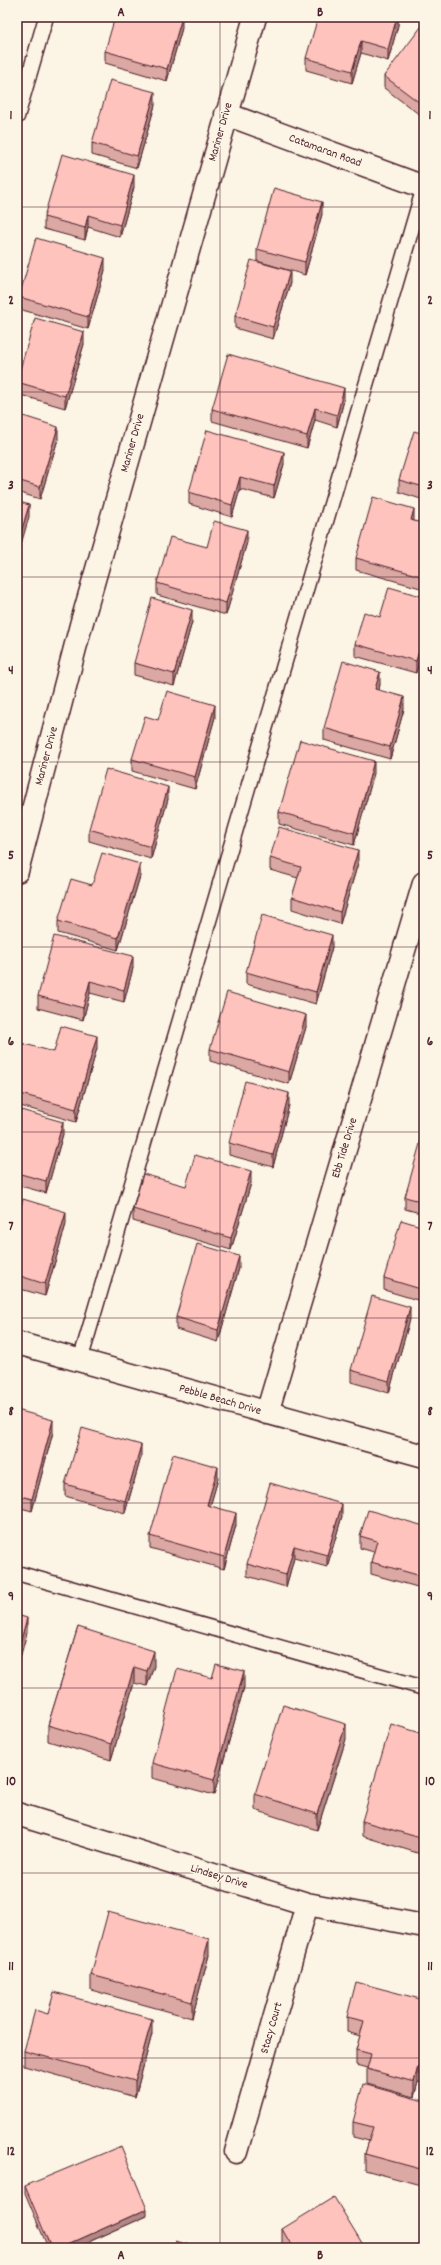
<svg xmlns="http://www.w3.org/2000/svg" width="441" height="2265" viewBox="0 0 441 2265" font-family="Dekko,sans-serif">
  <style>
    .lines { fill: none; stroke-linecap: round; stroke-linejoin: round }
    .service-casing { stroke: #4a1f2b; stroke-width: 17 }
    .minor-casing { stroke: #4a1f2b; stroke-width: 25 }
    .service { stroke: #fcf5e5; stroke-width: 14 }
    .minor { stroke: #fcf5e5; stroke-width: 22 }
    .wall { fill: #dba8a3; stroke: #4a1f2b }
    .shaded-wall { fill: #b28884; stroke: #4a1f2b }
    .building { fill: #ffc3bd; stroke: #4a1f2b }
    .grid { fill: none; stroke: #4a1f2b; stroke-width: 1; stroke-opacity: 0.55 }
    .labels { text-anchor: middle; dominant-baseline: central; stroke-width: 3; stroke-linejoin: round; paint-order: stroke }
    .street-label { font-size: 12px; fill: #4a1f2b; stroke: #fcf5e5 }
    .neatline { fill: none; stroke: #4a1f2b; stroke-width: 1.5 }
    .grid-label { font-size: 13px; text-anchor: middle; font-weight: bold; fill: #4a1f2b }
  </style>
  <rect width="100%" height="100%" fill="#fcf5e5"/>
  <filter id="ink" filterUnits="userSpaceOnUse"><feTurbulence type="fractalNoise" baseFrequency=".025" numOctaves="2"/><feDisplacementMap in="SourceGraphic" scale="8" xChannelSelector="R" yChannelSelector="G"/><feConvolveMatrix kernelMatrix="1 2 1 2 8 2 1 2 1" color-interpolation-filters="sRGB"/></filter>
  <g filter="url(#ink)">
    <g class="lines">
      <g class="service-casing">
        <path id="service" d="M 17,117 L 46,17
          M 80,1361 L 424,187
          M 17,1573 L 424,1688"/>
      </g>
      <g class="minor-casing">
        <path id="minor" d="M 226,114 L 424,187
          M 17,871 L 81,625 L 255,17
          M 17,1343 L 424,1456
          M 267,1413 L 424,883
          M 17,1814 L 307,1904 L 424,1926
          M 236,2152 L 307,1904"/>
      </g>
      <use href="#service" class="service"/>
      <use href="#minor" class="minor"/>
    </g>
    <path class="wall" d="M 398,17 L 398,25 L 388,61 L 361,53 L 352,83 L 306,70 L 306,58 Z
      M 182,28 L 167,81 L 105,63 L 105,51 Z
      M 424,29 L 424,118 L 384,88 L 384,76 Z
      M 155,105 L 137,168 L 92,155 L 92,143 Z
      M 134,187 L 120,237 L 88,227 L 85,240 L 44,229 L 44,217 Z
      M 322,214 L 305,275 L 257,261 L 257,249 Z
      M 105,270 L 88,329 L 19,309 L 19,297 Z
      M 290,283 L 273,339 L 235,328 L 235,316 Z
      M 84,344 L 65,408 L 17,394 L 17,380 Z
      M 344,400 L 337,427 L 315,420 L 307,448 L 212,421 L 212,409 Z
      M 17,414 L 58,439 L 40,499 L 17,492 Z
      M 424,434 L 424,500 L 399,492 L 399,480 Z
      M 284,464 L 274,498 L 240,489 L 232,517 L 189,504 L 189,492 Z
      M 414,521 L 424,524 L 424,589 L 356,570 L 356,558 Z
      M 247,542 L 226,615 L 157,595 L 157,583 L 207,547 Z
      M 424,597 L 416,673 L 355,656 L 355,644 L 380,617 Z
      M 192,622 L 174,686 L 134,675 L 134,663 Z
      M 380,684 L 379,690 L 404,709 L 390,759 L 324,740 L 324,728 Z
      M 215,717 L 195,789 L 132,771 L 132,759 L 158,720 Z
      M 374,773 L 354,845 L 279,824 L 279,812 Z
      M 168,799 L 151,859 L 89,841 L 89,829 Z
      M 270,858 L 358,863 L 340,924 L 292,909 L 292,897 L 298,878 L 270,870 Z
      M 140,876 L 118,950 L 58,933 L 58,921 Z
      M 332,947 L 316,1004 L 246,984 L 246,972 Z
      M 133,968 L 124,1002 L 90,993 L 83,1020 L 38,1008 L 38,996 Z
      M 306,1027 L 289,1084 L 210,1061 L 210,1049 Z
      M 97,1048 L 76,1122 L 17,1105 L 17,1057 Z
      M 289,1105 L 273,1167 L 229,1155 L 229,1143 Z
      M 17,1125 L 63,1134 L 46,1193 L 17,1185 Z
      M 424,1141 L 424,1214 L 405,1209 L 405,1197 Z
      M 251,1183 L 231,1250 L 133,1221 L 133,1209 L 186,1186 Z
      M 17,1221 L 66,1224 L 45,1296 L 17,1288 Z
      M 424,1227 L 424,1302 L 384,1290 L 384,1278 Z
      M 239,1268 L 218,1342 L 176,1329 L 176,1317 Z
      M 410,1319 L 389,1393 L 351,1382 L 351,1370 Z
      M 17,1410 L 53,1432 L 32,1511 L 17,1507 Z
      M 141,1457 L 125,1513 L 65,1496 L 65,1484 Z
      M 218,1479 L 210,1506 L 236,1525 L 224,1569 L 150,1548 L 150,1536 Z
      M 342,1516 L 327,1567 L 294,1558 L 286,1587 L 247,1576 L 247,1564 Z
      M 424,1526 L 424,1578 L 421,1588 L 371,1574 L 371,1562 L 374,1552 L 360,1548 L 360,1536 Z
      M 78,1627 L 154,1666 L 147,1686 L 134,1683 L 111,1760 L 48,1741 L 48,1725 Z
      M 244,1687 L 214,1795 L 152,1778 L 152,1763 Z
      M 424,1734 L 424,1855 L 362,1836 L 362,1821 Z
      M 346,1739 L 317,1830 L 255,1810 L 255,1794 Z
      M 209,1955 L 192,2018 L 91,1990 L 91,1975 Z
      M 424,2000 L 424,2084 L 418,2082 L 414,2097 L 367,2084 L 367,2068 L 356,2065 L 356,2050 L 360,2036 L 347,2032 L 347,2017 Z
      M 48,2014 L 152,2034 L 135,2097 L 24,2066 L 24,2051 Z
      M 424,2101 L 424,2186 L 365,2170 L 365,2154 L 369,2141 L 353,2137 L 353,2122 Z
      M 25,2186 L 147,2216 L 75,2248 L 48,2248 L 25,2193 Z
      M 282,2229 L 365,2248 L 284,2248 L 282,2244 Z"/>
    <path class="shaded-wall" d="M 182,17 L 182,28 L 167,81 L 167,69 Z
      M 397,17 L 398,17 L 398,25 L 388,61 L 388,49 Z
      M 361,41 L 361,53 L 352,83 L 352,71 Z
      M 155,92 L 155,105 L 137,168 L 137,156 Z
      M 134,175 L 134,187 L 120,237 L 120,225 Z
      M 322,202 L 322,214 L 305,275 L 305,262 Z
      M 88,215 L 88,227 L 85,240 L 85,228 Z
      M 105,258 L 105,270 L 88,329 L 88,317 Z
      M 290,271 L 290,283 L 273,339 L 273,327 Z
      M 84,332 L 84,344 L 65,408 L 65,396 Z
      M 344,388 L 344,400 L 337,427 L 337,415 Z
      M 315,408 L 315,420 L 307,448 L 307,436 Z
      M 58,427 L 58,439 L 40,499 L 40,487 Z
      M 284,452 L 284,464 L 274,498 L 274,486 Z
      M 240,477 L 240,489 L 232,517 L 232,505 Z
      M 29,505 L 29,517 L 17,558 L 17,546 Z
      M 414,509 L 414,521 L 411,520 Z
      M 247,530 L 247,542 L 226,615 L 226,603 Z
      M 192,610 L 192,622 L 174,686 L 174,674 Z
      M 424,634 L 424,646 L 416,673 L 416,661 Z
      M 380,672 L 380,684 L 375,701 L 375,689 Z
      M 404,697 L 404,709 L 390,759 L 390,747 Z
      M 215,705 L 215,717 L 195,789 L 195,777 Z
      M 374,761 L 374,773 L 354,845 L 354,833 Z
      M 168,787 L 168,799 L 151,859 L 151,847 Z
      M 358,850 L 358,863 L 340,924 L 340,912 Z
      M 140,864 L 140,876 L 118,950 L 118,938 Z
      M 332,935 L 332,947 L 316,1004 L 316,992 Z
      M 133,956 L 133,968 L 124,1002 L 124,990 Z
      M 90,981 L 90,993 L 83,1020 L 83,1008 Z
      M 306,1015 L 306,1027 L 289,1084 L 289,1072 Z
      M 97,1036 L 97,1048 L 76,1122 L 76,1109 Z
      M 289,1093 L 289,1105 L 273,1167 L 273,1155 Z
      M 63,1122 L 63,1134 L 46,1193 L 46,1181 Z
      M 251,1171 L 251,1183 L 231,1250 L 231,1238 Z
      M 66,1212 L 66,1224 L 45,1296 L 45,1284 Z
      M 239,1256 L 239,1268 L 218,1342 L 218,1330 Z
      M 410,1307 L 410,1319 L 389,1393 L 389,1381 Z
      M 53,1420 L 53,1432 L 32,1511 L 32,1499 Z
      M 141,1445 L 141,1457 L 125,1513 L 125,1501 Z
      M 218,1467 L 218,1479 L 207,1517 L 207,1505 Z
      M 342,1504 L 342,1516 L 327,1567 L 327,1555 Z
      M 236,1513 L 236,1525 L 224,1569 L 224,1557 Z
      M 294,1546 L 294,1558 L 286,1587 L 286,1575 Z
      M 424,1566 L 424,1578 L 421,1588 L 421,1576 Z
      M 27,1618 L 27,1633 L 17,1669 L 17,1654 Z
      M 154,1651 L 154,1666 L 147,1686 L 147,1671 Z
      M 134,1667 L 134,1683 L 111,1760 L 111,1744 Z
      M 244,1671 L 244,1687 L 214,1795 L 214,1780 Z
      M 346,1724 L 346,1739 L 317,1830 L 317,1814 Z
      M 209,1939 L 209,1955 L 192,2018 L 192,2002 Z
      M 152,2019 L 152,2034 L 135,2097 L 135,2081 Z
      M 418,2066 L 418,2082 L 414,2097 L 414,2082 Z
      M 147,2209 L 147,2216 L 75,2248 L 60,2248 Z"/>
    <path class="building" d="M 115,17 L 182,17 L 167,69 L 105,51 Z
      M 318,17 L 397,17 L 388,49 L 361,41 L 352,71 L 306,58 Z
      M 421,27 L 424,29 L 424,106 L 384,76 Z
      M 110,80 L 155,92 L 137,156 L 92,143 Z
      M 62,154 L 134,175 L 120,225 L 88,215 L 85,228 L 44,217 Z
      M 274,188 L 322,202 L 305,262 L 257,249 Z
      M 36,238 L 105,258 L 88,317 L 19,297 Z
      M 251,260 L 290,271 L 273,327 L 235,316 Z
      M 35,318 L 84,332 L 65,396 L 17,382 L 17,380 Z
      M 228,354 L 344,388 L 337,415 L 315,408 L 307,436 L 212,409 Z
      M 17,414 L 58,427 L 40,487 L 17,480 Z
      M 207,430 L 284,452 L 274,486 L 240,477 L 232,505 L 189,492 Z
      M 414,431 L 424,434 L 424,487 L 399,480 Z
      M 373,497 L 414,509 L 411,520 L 424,524 L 424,577 L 356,558 Z
      M 17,501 L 29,505 L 17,546 Z
      M 214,521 L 247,530 L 226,603 L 157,583 L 170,537 L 207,547 Z
      M 389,587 L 424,597 L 424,634 L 416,661 L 355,644 L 364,612 L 380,617 Z
      M 152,598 L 192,610 L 174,674 L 134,663 Z
      M 343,661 L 380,672 L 375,689 L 404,697 L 390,747 L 324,728 Z
      M 167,691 L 215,705 L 195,777 L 132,759 L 145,716 L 158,720 Z
      M 300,740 L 374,761 L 354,833 L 279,812 Z
      M 106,769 L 168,787 L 151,847 L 89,829 Z
      M 279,827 L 358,850 L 340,912 L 292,897 L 301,867 L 270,858 Z
      M 102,853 L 140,864 L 118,938 L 58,921 L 71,879 L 92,885 Z
      M 262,915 L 332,935 L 316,992 L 246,972 Z
      M 54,936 L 133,956 L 124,990 L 90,981 L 83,1008 L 38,996 Z
      M 227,992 L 306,1015 L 289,1072 L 210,1049 Z
      M 61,1026 L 97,1036 L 76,1109 L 17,1093 L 17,1057 L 21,1043 L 54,1052 Z
      M 245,1081 L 289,1093 L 273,1155 L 229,1143 Z
      M 21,1110 L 63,1122 L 46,1181 L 17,1173 L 17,1125 Z
      M 421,1140 L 424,1141 L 424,1202 L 405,1197 Z
      M 195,1155 L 251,1171 L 231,1238 L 133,1209 L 143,1174 L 186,1186 Z
      M 23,1199 L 66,1212 L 45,1284 L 17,1275 L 17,1221 Z
      M 401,1220 L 424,1227 L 424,1290 L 384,1278 Z
      M 197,1244 L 239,1256 L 218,1330 L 176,1317 Z
      M 372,1296 L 410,1307 L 389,1381 L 351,1370 Z
      M 17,1410 L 53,1420 L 32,1499 L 17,1495 Z
      M 82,1428 L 141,1445 L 125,1501 L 65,1484 Z
      M 173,1454 L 218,1467 L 207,1505 L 236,1513 L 224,1557 L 150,1536 Z
      M 270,1483 L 342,1504 L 327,1555 L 294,1546 L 286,1575 L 247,1564 Z
      M 368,1510 L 424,1526 L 424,1566 L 421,1576 L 371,1562 L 377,1541 L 360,1536 Z
      M 17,1615 L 27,1618 L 17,1654 Z
      M 78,1627 L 154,1651 L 147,1671 L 134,1667 L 111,1744 L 48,1725 Z
      M 216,1664 L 244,1671 L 214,1780 L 152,1763 L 177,1669 L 212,1678 Z
      M 283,1705 L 346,1724 L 317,1814 L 255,1794 Z
      M 391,1724 L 424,1734 L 424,1839 L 362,1821 Z
      M 108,1912 L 209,1939 L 192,2002 L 91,1975 Z
      M 356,1982 L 424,2000 L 424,2068 L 418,2066 L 414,2082 L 367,2069 L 371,2054 L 356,2050 L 364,2021 L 347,2017 Z
      M 54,1992 L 152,2019 L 135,2081 L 24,2051 L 35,2010 L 48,2014 Z
      M 363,2084 L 424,2101 L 424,2170 L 365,2154 L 373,2127 L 353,2122 Z
      M 121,2146 L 147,2209 L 60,2248 L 51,2248 L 25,2186 Z
      M 334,2197 L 365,2248 L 293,2248 L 282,2229 Z
      M 176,2241 L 198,2248 L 175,2248 Z"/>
  </g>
  <path class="grid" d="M 220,17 L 220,2248M 17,207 L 424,207M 17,392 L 424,392M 17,577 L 424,577M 17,762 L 424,762M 17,947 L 424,947M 17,1132 L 424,1132M 17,1318 L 424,1318M 17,1503 L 424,1503M 17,1688 L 424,1688M 17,1873 L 424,1873M 17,2058 L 424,2058"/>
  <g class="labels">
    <g class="street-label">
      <text transform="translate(221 132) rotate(-74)">Mariner Drive</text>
      <text transform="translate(325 151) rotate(20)">Catamaran Road</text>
      <text transform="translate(133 443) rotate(-74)">Mariner Drive</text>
      <text transform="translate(47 756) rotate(-75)">Mariner Drive</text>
      <text transform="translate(345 1148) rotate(-73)">Ebb Tide Drive</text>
      <text transform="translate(220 1400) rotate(16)">Pebble Beach Drive</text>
      <text transform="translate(219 1877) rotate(17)">Lindsey Drive</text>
      <text transform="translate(272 2028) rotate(-74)">Stacy Court</text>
    </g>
  </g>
  <rect width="441" height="2265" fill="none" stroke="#fcf5e5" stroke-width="44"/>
  <rect x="22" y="22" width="397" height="2221" class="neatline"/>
  <g class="grid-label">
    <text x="121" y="16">A</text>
    <text x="320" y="16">B</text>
    <text x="11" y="119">1</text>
    <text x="430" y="119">1</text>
    <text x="11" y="304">2</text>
    <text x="430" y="304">2</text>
    <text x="11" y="489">3</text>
    <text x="430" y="489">3</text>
    <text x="11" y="674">4</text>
    <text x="430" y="674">4</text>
    <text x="11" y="859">5</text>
    <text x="430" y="859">5</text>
    <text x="11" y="1045">6</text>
    <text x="430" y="1045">6</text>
    <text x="11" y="1230">7</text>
    <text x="430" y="1230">7</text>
    <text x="11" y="1415">8</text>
    <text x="430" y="1415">8</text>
    <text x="11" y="1600">9</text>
    <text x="430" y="1600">9</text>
    <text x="11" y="1785">10</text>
    <text x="430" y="1785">10</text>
    <text x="11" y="1970">11</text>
    <text x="430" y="1970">11</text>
    <text x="11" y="2155">12</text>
    <text x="430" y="2155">12</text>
    <text x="121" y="2259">A</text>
    <text x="320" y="2259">B</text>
  </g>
</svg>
